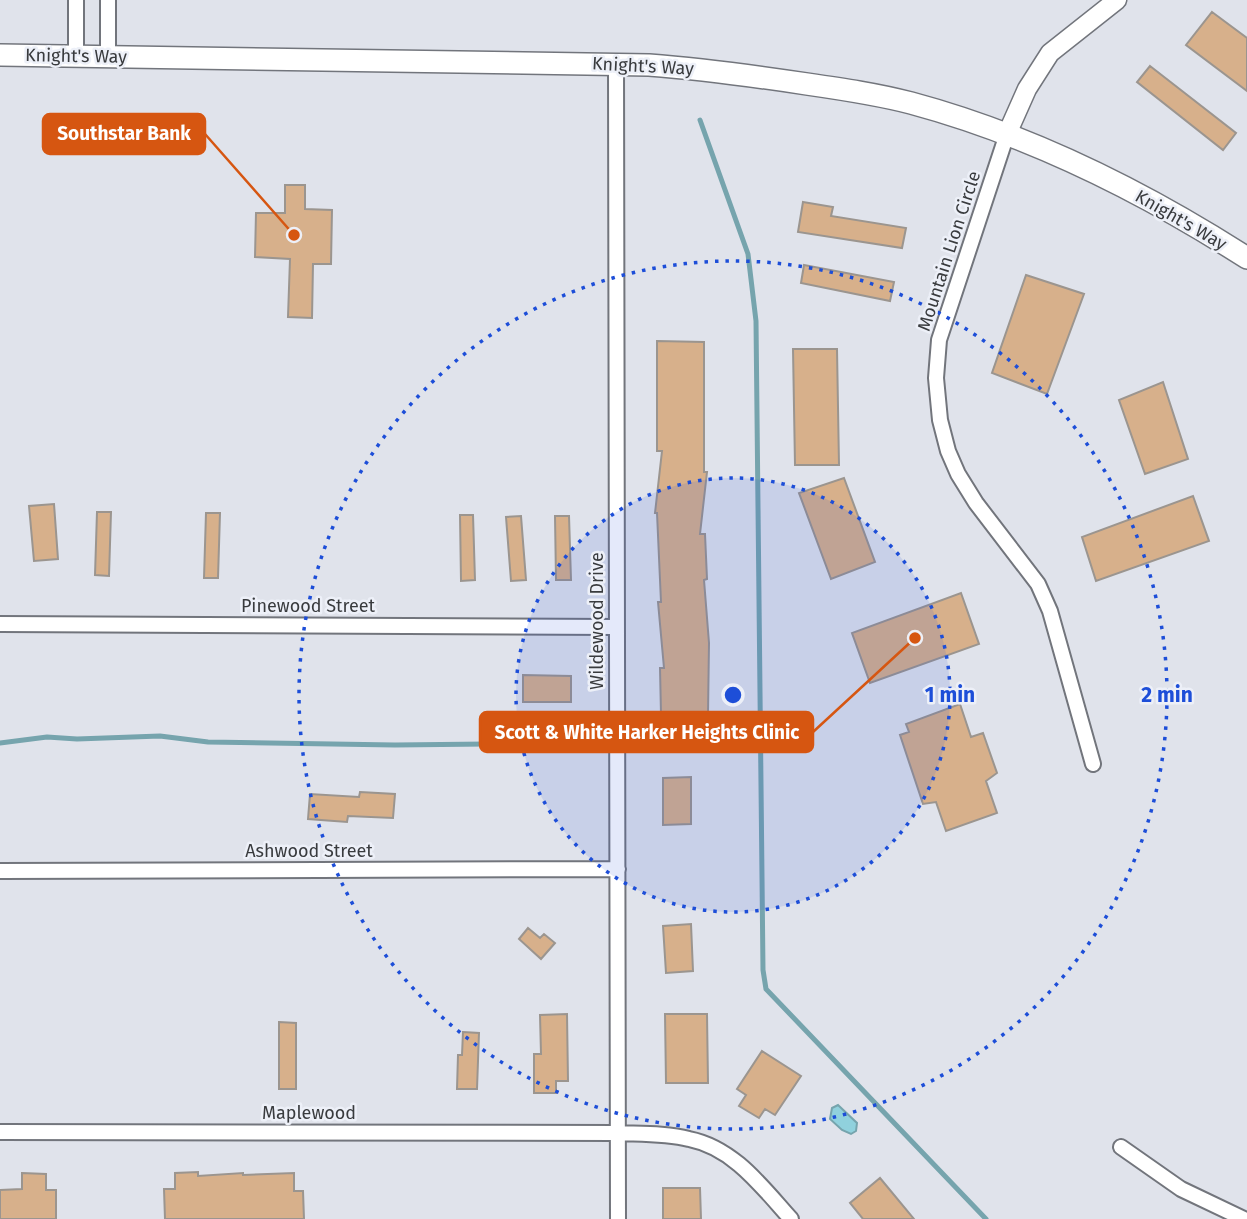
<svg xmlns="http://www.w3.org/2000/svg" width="1247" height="1219" viewBox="0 0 1247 1219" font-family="'Fira Sans',sans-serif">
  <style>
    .water { fill: #90d1dd; stroke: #76a4ad; stroke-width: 2 }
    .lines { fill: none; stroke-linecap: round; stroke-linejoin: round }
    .stream { stroke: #76a4ad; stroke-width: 5 }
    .building { fill: #d7b08b; stroke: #9b958f; stroke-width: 2 }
    .minor-casing { stroke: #72757c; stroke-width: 18 }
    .tertiary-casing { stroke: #72757c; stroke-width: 21 }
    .secondary-casing { stroke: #72757c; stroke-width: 24 }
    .minor { stroke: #fff; stroke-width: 14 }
    .tertiary { stroke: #fff; stroke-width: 18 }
    .secondary { stroke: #fff; stroke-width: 21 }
    .ring { fill: none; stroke: #1d4ed8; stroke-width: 3.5; stroke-dasharray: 3.5 7 }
    .labels { text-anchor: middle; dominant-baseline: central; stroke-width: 5; stroke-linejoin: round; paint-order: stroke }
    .street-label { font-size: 18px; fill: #393b3e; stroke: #edf0f8 }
    .centre { fill: #1d4ed8; stroke: #edf0f8; stroke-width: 3.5 }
    .ring-label { font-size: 21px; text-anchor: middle; font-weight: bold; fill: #1d4ed8; stroke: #edf0f8; stroke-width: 5; stroke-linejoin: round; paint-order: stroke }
    .leader { fill: none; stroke: #d65611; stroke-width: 2.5 }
    .callout-dot { fill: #d65611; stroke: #edf0f8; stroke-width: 2.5 }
    .callout { fill: #d65611; stroke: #d65611; stroke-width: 2.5 }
    .callout-label { font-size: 19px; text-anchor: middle; font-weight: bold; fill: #fff }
  </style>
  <rect width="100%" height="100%" fill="#e0e3eb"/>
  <path class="water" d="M 838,1105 L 857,1123 L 856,1131 L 851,1134 L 842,1130 L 830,1119 L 832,1108 Z"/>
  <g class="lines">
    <path class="stream" d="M 700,120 L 748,254 L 756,321 L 763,970 L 766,989 L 986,1219
      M 0,743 L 47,737 L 77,739 L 160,736 L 208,742 L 395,745 L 595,743
      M 637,743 L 728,741 L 760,718"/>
  </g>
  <path class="building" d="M 1212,12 L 1247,38 L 1247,91 L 1186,45 Z
    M 1150,66 L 1236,133 L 1223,150 L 1137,82 Z
    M 285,185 L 305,185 L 305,209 L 332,210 L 331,264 L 313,264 L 312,318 L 288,317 L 290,259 L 255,257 L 256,213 L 285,213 Z
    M 803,202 L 833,207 L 831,216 L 906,228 L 902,248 L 798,232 Z
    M 804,265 L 894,282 L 890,301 L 801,283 Z
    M 1026,275 L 1084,294 L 1047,394 L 992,373 Z
    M 657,341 L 704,342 L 704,472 L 707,472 L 700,534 L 705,534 L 707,579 L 704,580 L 709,643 L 708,714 L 661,714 L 660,668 L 664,668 L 658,602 L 661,602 L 657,513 L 655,513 L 662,451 L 657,451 Z
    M 793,349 L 837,349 L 839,465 L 795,465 Z
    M 1163,382 L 1188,459 L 1145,474 L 1119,400 Z
    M 844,478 L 875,562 L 831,579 L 799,493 Z
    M 1193,496 L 1209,541 L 1096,581 L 1082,537 Z
    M 54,504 L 58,559 L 34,561 L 29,506 Z
    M 97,512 L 111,512 L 109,576 L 95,575 Z
    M 206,513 L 220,513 L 218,578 L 204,578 Z
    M 460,515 L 473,515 L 475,580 L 461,581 Z
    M 521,516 L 526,580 L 511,581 L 506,517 Z
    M 555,516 L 569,516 L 571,580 L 556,580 Z
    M 961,593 L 979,644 L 870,683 L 852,633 Z
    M 523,675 L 571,676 L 571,702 L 523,702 Z
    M 960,704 L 971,737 L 983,733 L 997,773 L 986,781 L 997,813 L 946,831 L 936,802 L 923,804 L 900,735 L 909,732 L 906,724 Z
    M 691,777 L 691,824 L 663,825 L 663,778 Z
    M 360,792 L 395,794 L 393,818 L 348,816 L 347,822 L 308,819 L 310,794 L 359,797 Z
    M 691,924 L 693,971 L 666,973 L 663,926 Z
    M 528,928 L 540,938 L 544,934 L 555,943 L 541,959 L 519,939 Z
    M 567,1014 L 568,1081 L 556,1081 L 556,1093 L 534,1093 L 534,1054 L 541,1054 L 540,1015 Z
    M 665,1014 L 707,1014 L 708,1083 L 666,1083 Z
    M 279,1022 L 296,1023 L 296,1089 L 279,1089 Z
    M 463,1032 L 479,1033 L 477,1089 L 457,1089 L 458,1055 L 462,1055 Z
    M 762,1051 L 801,1076 L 775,1115 L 765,1109 L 759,1118 L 739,1106 L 746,1095 L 737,1089 Z
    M 198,1172 L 198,1176 L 243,1173 L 243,1175 L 294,1173 L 294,1191 L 303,1191 L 304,1219 L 165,1219 L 164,1189 L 175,1189 L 175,1173 Z
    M 22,1173 L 46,1174 L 46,1190 L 56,1190 L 56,1219 L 0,1219 L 0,1190 L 22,1189 Z
    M 880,1178 L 914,1219 L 863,1219 L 850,1203 Z
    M 663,1188 L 700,1188 L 701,1219 L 663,1219 Z"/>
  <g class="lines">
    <g class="minor-casing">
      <path id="minor" d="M 76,0 L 76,56
        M 108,0 L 108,57
        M 616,64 L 618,1219
        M 1007,134 L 939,340 L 936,378 L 940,420 L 948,451 L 958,474 L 976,503 L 1038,584 L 1050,611 L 1093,764
        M 0,624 L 616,627
        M 0,871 L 618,869
        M 0,1132 L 617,1133 C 641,1134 666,1133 689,1139 C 734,1148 762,1187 791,1219
        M 1121,1147 L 1181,1189 L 1244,1219"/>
    </g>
    <g class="tertiary-casing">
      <path id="tertiary" d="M 1007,134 L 1027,89 L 1050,53 L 1117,0"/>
    </g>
    <g class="secondary-casing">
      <path id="secondary" d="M 0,55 L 649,65 C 702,69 754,76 807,84 C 842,89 877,94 911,103 C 1030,135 1144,192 1247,258"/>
    </g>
    <use href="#minor" class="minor"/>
    <use href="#tertiary" class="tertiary"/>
    <use href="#secondary" class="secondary"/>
  </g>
  <circle cx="733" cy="695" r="217" fill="#1d4ed8" fill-opacity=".12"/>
  <g class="ring">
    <circle cx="733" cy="695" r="217"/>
    <circle cx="733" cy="695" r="434"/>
  </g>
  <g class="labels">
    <g class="street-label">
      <text transform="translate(76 56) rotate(1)">Knight's Way</text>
      <text transform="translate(643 66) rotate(3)">Knight's Way</text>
      <text transform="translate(1181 220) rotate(30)">Knight's Way</text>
      <text transform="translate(949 251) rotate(-72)">Mountain Lion Circle</text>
      <text x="308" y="606">Pinewood Street</text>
      <text transform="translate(597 621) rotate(-90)">Wildewood Drive</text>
      <text x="309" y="851">Ashwood Street</text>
      <text x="309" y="1113">Maplewood</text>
    </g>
  </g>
  <circle cx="733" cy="695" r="10" class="centre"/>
  <g class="ring-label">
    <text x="950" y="702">1 min</text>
    <text x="1167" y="702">2 min</text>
  </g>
  <path class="leader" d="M294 235L205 134M915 638L813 732"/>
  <g class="callout-dot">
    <circle cx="294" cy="235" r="7"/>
    <circle cx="915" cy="638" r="7"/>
  </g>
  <g class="callout">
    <rect x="43" y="114" width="162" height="40" rx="7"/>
    <rect x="480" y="712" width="333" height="40" rx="7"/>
  </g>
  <g class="callout-label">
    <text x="124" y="140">Southstar Bank</text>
    <text x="647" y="739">Scott &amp; White Harker Heights Clinic</text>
  </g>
</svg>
